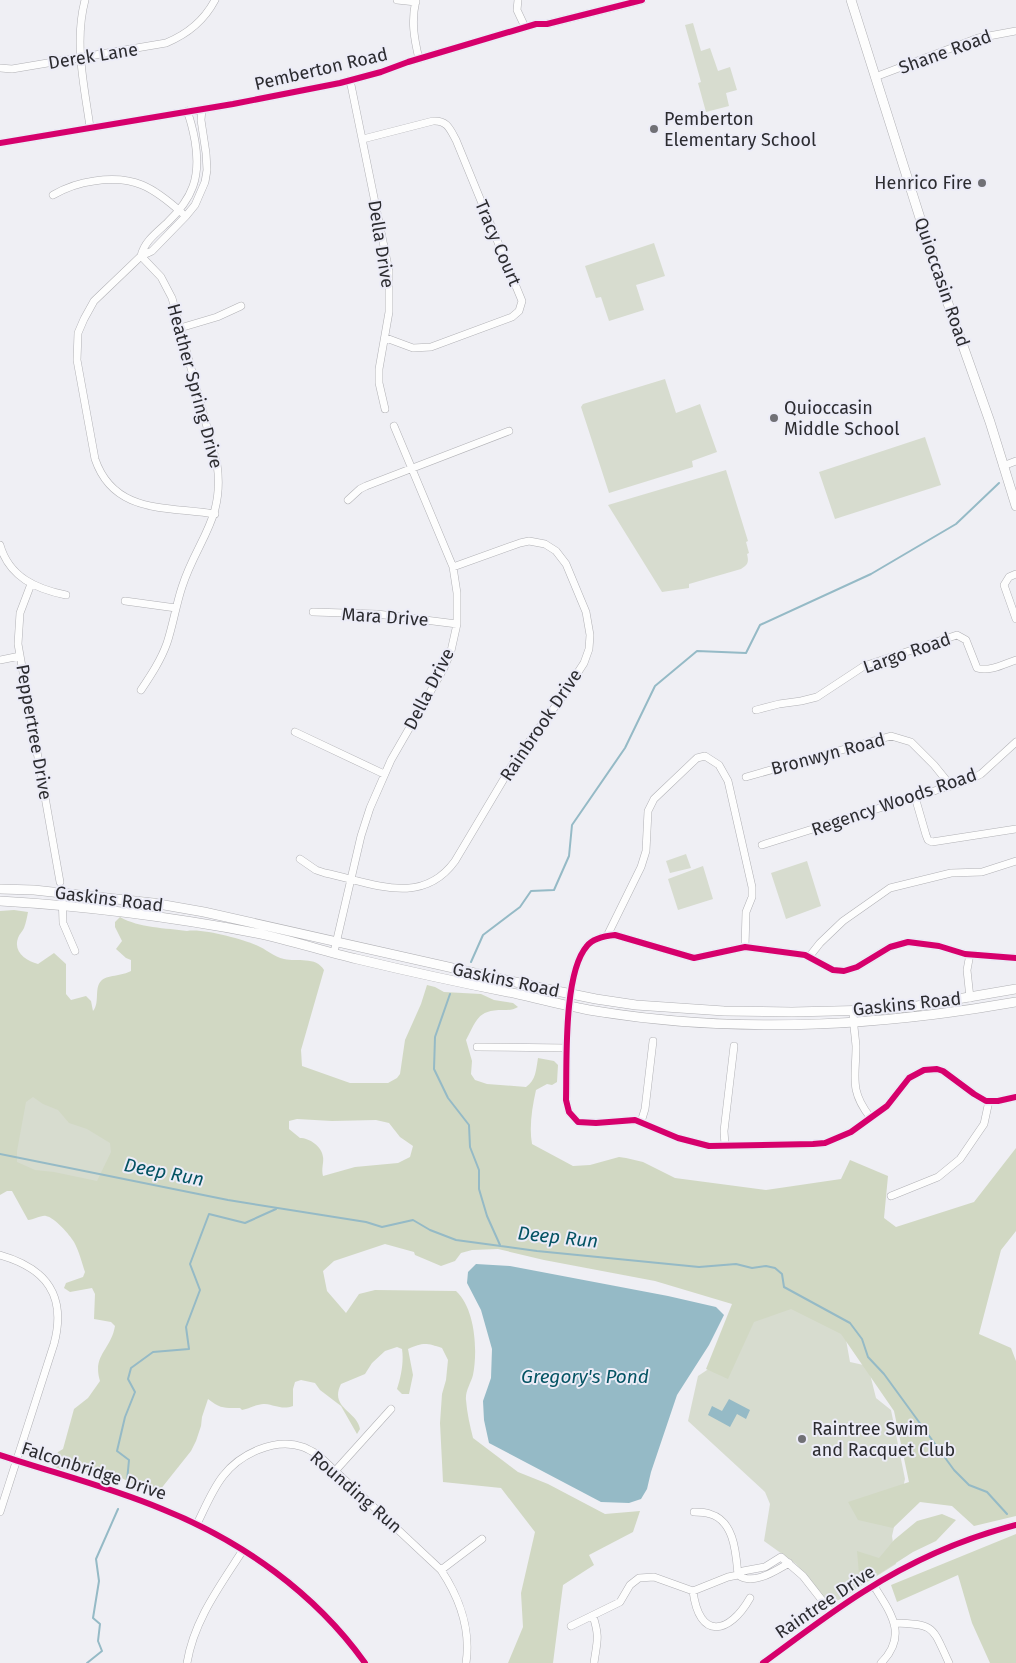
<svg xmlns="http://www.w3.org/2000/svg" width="1016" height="1663" viewBox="0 0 1016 1663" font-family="'Fira Sans',sans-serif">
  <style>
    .green { fill: #d7dccf }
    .forest { fill: #d1d8c3; fill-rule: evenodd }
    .water { fill: #95bac6 }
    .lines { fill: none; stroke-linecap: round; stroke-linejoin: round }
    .stream { stroke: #95bac6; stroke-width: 2 }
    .minor-casing { stroke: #b1b1b5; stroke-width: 8 }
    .major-casing { stroke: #b1b1b5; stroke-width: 10 }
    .minor { stroke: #fdfdfd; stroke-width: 7 }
    .major { stroke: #fdfdfd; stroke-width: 9 }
    .cycleway-casing { stroke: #ececf7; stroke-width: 9 }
    .cycleway { stroke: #d6006c; stroke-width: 6 }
    .poi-dot { fill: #707075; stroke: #ececf7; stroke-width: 2 }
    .labels { text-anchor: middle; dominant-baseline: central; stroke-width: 4; stroke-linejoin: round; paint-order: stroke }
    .street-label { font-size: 18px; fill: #2c2c30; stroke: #ececf7 }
    .poi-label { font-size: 18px; fill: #2c2c30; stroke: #ececf7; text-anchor: start }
    .water-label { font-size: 19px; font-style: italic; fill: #045363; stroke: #ececf7 }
  </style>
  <rect width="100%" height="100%" fill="#efeff4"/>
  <path class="green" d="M 693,23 L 701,51 L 710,48 L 718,71 L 730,67 L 737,90 L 726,93 L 729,106 L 706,112 L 698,83 L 701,82 L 685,25 Z
    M 654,243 L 665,276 L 636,285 L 644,310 L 609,321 L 601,297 L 596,298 L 585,266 Z
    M 665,379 L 676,413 L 700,404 L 717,452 L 692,461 L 693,467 L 609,493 L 581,407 L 583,404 Z
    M 925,437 L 941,485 L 835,519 L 819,472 Z
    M 726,470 L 748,541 L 746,542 L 749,553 L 747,554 C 749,562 748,565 741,569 L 689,584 L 689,588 L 662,592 L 608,505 Z
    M 686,854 L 691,868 L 670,873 L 666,861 Z
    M 807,861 L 821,906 L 786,919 L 771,873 Z
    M 703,866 L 713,899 L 678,910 L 668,879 Z
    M 0,1054 L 203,1196 L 13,1174 Z
    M 795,1304 L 845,1334 L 850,1362 L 868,1366 L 876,1398 L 891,1410 L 905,1479 L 892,1536 L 896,1564 L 834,1603 L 828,1602 L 796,1564 L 764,1541 L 770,1504 L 765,1492 L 688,1421 L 698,1376 L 722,1360 L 742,1306 Z"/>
  <path class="forest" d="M 14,910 L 28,912 C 27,917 26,923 24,928 C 23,931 19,934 18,938 C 13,952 26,961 38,964 L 54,953 L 66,964 L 66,994 L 71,1000 L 86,996 L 91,1001 L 93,1011 C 100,1003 94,988 101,981 C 106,975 123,976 131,971 L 131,960 L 126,958 L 116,949 L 122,941 L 115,927 L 115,922 L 120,917 C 139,928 166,928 187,931 C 202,928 242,939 256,945 C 266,949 274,957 284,959 C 297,962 316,956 324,970 L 301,1050 L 302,1066 L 350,1083 L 388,1083 L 397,1078 L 400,1074 L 405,1040 L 421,1004 L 427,985 L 435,987 L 444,992 L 481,994 L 494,1000 L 513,1003 L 518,1007 C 513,1010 509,1010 503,1010 C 478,1010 477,1019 466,1040 L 472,1061 L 471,1074 L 475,1080 L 487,1084 L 526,1087 C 536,1080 536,1070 538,1058 L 554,1061 L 558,1065 L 557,1082 L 552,1085 L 547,1084 L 536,1090 C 532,1108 529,1127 532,1144 L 573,1166 L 590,1165 L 619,1157 L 626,1158 L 643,1162 L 675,1178 L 766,1190 L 841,1179 L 850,1160 L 888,1176 L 884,1218 L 896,1227 L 974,1202 L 1016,1148 L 1016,1231 L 1001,1250 L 979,1334 L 1011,1348 L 1016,1361 L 1016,1516 L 974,1526 L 952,1506 L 920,1502 L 893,1528 L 858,1520 L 848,1502 L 909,1482 L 894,1411 L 841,1334 L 791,1309 L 754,1322 L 728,1379 L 706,1369 L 732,1304 L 655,1281 L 544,1260 L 498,1249 L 472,1250 L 461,1253 L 455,1261 L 441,1266 L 415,1255 L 414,1252 L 385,1244 L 334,1261 L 323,1271 L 327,1291 L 346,1313 L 359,1294 L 375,1290 L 456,1291 C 475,1308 478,1350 473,1375 C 471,1383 465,1391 466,1400 C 467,1413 470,1426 473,1438 L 518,1472 L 548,1484 L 605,1514 L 640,1511 L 633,1532 L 589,1555 L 594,1565 L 563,1585 L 553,1663 L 508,1663 L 523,1627 L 521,1593 L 535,1532 L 501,1488 L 443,1482 L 440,1423 L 442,1394 L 446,1380 L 448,1360 L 442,1348 C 427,1343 423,1342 408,1349 L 413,1375 L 409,1394 L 402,1394 L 397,1389 C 401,1377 404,1362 402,1349 L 397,1347 L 385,1351 L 372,1363 L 365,1374 L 341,1384 C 329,1408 357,1411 360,1429 L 357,1434 L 341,1406 L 320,1390 L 315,1383 L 301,1380 L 295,1382 L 293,1389 L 293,1406 C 282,1410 275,1405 265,1404 C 259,1403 248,1409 242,1410 L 240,1408 C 224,1408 221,1409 208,1399 L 202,1417 L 201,1426 L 196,1441 L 191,1451 L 160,1490 L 135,1485 L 110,1472 L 94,1473 L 60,1469 L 52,1466 L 58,1452 L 63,1449 L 74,1409 L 88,1398 L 100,1381 C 92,1355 111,1350 115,1326 L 111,1322 L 94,1319 L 95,1294 L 92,1288 L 70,1292 L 64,1288 L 66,1283 L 83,1277 L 85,1272 C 82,1263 79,1251 74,1242 C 70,1235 54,1217 46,1216 C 41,1215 34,1220 28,1220 L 12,1191 L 7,1191 L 0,1195 L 0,911 ZM 33,1097 L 43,1104 L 58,1110 L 69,1123 L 87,1129 L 110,1143 L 111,1152 L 97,1181 L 54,1172 L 35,1170 L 17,1162 L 17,1151 L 26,1102 ZM 297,1119 L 332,1121 L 376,1120 L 389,1123 L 400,1137 L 413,1146 L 410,1157 L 398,1163 L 355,1167 L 323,1176 C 321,1169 324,1163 323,1157 C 322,1146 309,1138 300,1138 L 289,1129 L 289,1121 Z
    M 942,1514 L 956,1520 L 936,1541 L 913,1552 L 860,1586 L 857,1551 L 879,1558 L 894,1540 L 917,1521 Z
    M 1016,1534 L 1016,1663 L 990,1663 L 972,1623 L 958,1575 L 897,1602 L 891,1585 Z"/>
  <path class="water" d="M 476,1264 L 510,1266 L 668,1296 L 716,1307 L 724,1315 L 709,1345 L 677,1395 L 651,1472 L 647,1489 L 641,1499 L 629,1503 L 601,1502 L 489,1443 L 484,1420 L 483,1401 L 491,1378 L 492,1349 L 481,1310 L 467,1283 L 468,1272 Z
    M 729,1399 L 750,1410 L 746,1419 L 737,1414 L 730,1427 L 708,1415 L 712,1406 L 722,1411 Z"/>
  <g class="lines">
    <path class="stream" d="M 471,962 L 483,935 L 520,907 L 531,891 L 554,890 L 569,856 L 572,825 L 625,748 L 655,686 L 697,651 L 746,653 L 760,625 L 871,574 L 956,524 L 999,483
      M 450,994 L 435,1037 L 434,1069 L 448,1098 L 469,1125 L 470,1147 L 479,1170 L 479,1189 L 487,1216 L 500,1245
      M 0,1154 L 228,1200 L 366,1222 L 382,1227 L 413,1220 L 430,1230 L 456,1240 L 537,1251 L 699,1267 L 736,1264 L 752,1268 L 766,1266 L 775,1268 L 782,1274 L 784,1287 L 850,1323 L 862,1339 L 868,1357 L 884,1374 L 954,1470 L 969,1485 L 987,1492 L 1007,1514
      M 127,1481 L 129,1460 L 117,1451 L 125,1417 L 135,1392 L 128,1379 L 131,1368 L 153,1352 L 189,1349 L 186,1327 L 200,1290 L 190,1264 L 209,1214 L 245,1223 L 276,1209
      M 87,1663 L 102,1651 L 98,1641 L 100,1624 L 93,1618 L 99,1581 L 96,1559 L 118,1509"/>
    <g class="minor-casing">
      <path id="minor" d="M 85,0 C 74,42 84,85 90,127
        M 397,0 L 416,2
        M 416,0 C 411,21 414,38 419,59
        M 518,0 L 517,10 L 525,27
        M 0,68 L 12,69 L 166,43 C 188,34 204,21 215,0
        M 875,77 L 978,38 L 1016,31
        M 350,80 L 389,271 L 389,312 L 379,369 L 379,383 L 385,409
        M 202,109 L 201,120 L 206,153 L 207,170 L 205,182 L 195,205 L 186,216 L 152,251 L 141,256 L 94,301 L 84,319 L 78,333 L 77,360 L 95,459 C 114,515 168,506 215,514
        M 363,139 L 433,121 C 447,120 450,129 456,140 L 522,301 L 519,311 L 512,317 L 431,347 L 413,348 L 386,338
        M 0,143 L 233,104 L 340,83 L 381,72 L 408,62 L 536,24 L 547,24 L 642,0
        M 53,195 C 67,187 78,183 94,181 C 134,175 153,187 182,213
        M 141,256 L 161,277 L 172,298 L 217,464 C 225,519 197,540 182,587 C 176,605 173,625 167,643 C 161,660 151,675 141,690
        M 141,256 C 144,242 156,233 167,223 C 193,198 201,177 195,141 C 193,130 191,121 187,111
        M 180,328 L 217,317 L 241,306
        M 1003,466 L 1016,461
        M 348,500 L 360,489 L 366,486 L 509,431
        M 0,545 C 9,577 36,589 66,595
        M 1016,574 L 1009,577 L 1004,585 L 1016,619
        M 31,584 L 20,613 L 18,644 L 60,882
        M 125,601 L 176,608
        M 313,612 L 377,614 L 457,624
        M 0,660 L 20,656
        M 756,710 L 779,704 L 801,701 L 817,697 L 864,666 L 957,635 L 966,640 L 977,668 C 990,672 1004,664 1016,660
        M 295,732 L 384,774
        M 746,777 L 891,736 L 911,742 L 934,765 L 951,786
        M 915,797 L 926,835 L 928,840 L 932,842 L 1016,829
        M 762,845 L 969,780 L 981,774 L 1016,742
        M 300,859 L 316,870 L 325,873 C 371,882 421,908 455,861 L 514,762 L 560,700 L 584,663 L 589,649 L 590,635 L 586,612 L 566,564 L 556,551 L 545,544 L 529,541 L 520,543 L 453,567
        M 62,894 L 63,923 L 75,951
        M 607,936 L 641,867 L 646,851 L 648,811 L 654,799 L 697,758 L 705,756 L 719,765 L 728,781 L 752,887 L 752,897 L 746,912 L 745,947
        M 334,952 L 361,836 L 370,808 L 391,760 L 444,668 L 451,651 L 457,624 L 457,593 L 453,567 L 394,426
        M 970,954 L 967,970 L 970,998
        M 809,957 L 820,943 L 843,921 L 890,888 L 951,873 L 982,872 L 1016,861
        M 1016,958 L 965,954 L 939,946 L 908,942 L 890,947 L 857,967 L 844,971 L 833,970 L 805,955 L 745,947 L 694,958 L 615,935 C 605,936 593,938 587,946 C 563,973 567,1064 566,1100 L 569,1112 L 578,1122 L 596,1123 L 635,1120 L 678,1138 L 709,1146 L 813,1144 L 825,1143 L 851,1132 L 887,1106 L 909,1078 L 924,1070 L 937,1069 L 943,1071 L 974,1094 L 986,1101 L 998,1101 L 1016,1097
        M 853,1011 C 853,1022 855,1034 856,1046 C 856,1077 849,1090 870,1117
        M 477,1047 L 567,1048
        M 641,1122 L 645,1109 L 653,1041
        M 725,1145 L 724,1131 L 734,1046
        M 891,1196 L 938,1177 L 960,1159 L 984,1124 L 989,1101
        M 0,1255 C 46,1268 67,1295 54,1344 L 0,1512
        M 0,1455 C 54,1473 110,1487 162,1509 C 242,1541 315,1593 365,1663
        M 336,1470 L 391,1409
        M 694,1512 C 699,1512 705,1512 710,1514 C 735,1521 736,1555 738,1575
        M 197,1524 C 205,1508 212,1490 223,1476 C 240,1454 275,1437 303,1447 C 308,1449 313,1452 317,1454 L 441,1570 C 459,1597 471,1630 466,1663
        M 441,1570 L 482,1539
        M 738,1575 C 753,1586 775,1571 789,1563
        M 874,1586 C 890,1612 909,1635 881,1663
        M 693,1591 C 699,1640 729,1635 750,1598
        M 593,1616 C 600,1638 597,1641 594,1663
        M 894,1623 C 936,1624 932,1627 949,1663
        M 571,1626 L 620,1602 L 630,1585 L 639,1578 L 654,1577 L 693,1591 L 728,1577 L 738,1575 L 743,1571 L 765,1567 L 781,1557 L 803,1576 L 832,1613
        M 187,1663 C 194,1620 220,1586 243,1550
        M 763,1663 C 796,1639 828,1614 863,1592 C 910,1562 961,1539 1016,1525"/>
    </g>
    <g class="major-casing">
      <path id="major" d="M 851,0 L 939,278 L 990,422 L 1016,506
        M 0,889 L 34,890 L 153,903 L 204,912 L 542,988 L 596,999 L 636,1005 L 724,1011 L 792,1012 L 875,1010 L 911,1007 L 1016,989
        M 0,901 C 86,906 172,917 256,933 C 290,940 323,951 357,959 C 407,971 457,982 508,992 C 535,998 562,1005 589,1010 C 730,1034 876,1027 1016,1002"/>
    </g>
    <use href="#minor" class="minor"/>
    <use href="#major" class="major"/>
    <g class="cycleway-casing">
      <path id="cycleway" d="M 0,143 L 233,104 L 340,83 L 381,72 L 408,62 L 536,24 L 547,24 L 642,0
        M 1016,958 L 965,954 L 939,946 L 908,942 L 890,947 L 857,967 L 844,971 L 833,970 L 805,955 L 745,947 L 694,958 L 615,935 C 605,936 593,938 587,946 C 563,973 567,1064 566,1100 L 569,1112 L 578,1122 L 596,1123 L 635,1120 L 678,1138 L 709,1146 L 813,1144 L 825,1143 L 851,1132 L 887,1106 L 909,1078 L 924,1070 L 937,1069 L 943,1071 L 974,1094 L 986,1101 L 998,1101 L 1016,1097
        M 0,1455 C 54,1473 110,1487 162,1509 C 242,1541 315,1593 365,1663
        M 763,1663 C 796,1639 828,1614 863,1592 C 910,1562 961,1539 1016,1525"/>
    </g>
    <use href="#cycleway" class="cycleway"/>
  </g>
  <g class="poi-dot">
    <circle cx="654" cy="129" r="5"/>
    <circle cx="982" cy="183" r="5"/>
    <circle cx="774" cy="418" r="5"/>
    <circle cx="802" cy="1439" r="5"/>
  </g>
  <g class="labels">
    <g class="street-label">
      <text transform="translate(945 52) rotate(-20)">Shane Road</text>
      <text transform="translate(93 56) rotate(-9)">Derek Lane</text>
      <text transform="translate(321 69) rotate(-13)">Pemberton Road</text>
      <text transform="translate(498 243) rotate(67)">Tracy Court</text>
      <text transform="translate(381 244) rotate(81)">Della Drive</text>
      <text transform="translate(942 282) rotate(71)">Quioccasin Road</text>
      <text transform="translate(195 386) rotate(75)">Heather Spring Drive</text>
      <text transform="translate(385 617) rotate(4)">Mara Drive</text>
      <text transform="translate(907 653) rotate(-19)">Largo Road</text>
      <text transform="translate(429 689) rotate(-63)">Della Drive</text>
      <text transform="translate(541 725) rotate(-56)">Rainbrook Drive</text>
      <text transform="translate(34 732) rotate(80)">Peppertree Drive</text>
      <text transform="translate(828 754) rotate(-15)">Bronwyn Road</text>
      <text transform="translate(894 802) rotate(-19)">Regency Woods Road</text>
      <text transform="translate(109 899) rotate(7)">Gaskins Road</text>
      <text transform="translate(506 980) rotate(12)">Gaskins Road</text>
      <text transform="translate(907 1004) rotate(-6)">Gaskins Road</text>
      <text transform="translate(94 1471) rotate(18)">Falconbridge Drive</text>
      <text transform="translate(356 1492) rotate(41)">Rounding Run</text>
      <text transform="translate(825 1602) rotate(-34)">Raintree Drive</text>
    </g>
    <g class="poi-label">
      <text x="664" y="119">Pemberton<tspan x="664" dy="21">Elementary School</tspan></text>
      <text x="972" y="183" text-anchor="end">Henrico Fire</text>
      <text x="784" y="408">Quioccasin<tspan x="784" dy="21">Middle School</tspan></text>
      <text x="812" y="1429">Raintree Swim<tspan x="812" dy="21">and Racquet Club</tspan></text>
    </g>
    <g class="water-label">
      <text transform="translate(164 1172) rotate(11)">Deep Run</text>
      <text transform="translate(558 1237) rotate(6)">Deep Run</text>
      <text x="585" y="1376">Gregory's Pond</text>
    </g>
  </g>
</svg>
